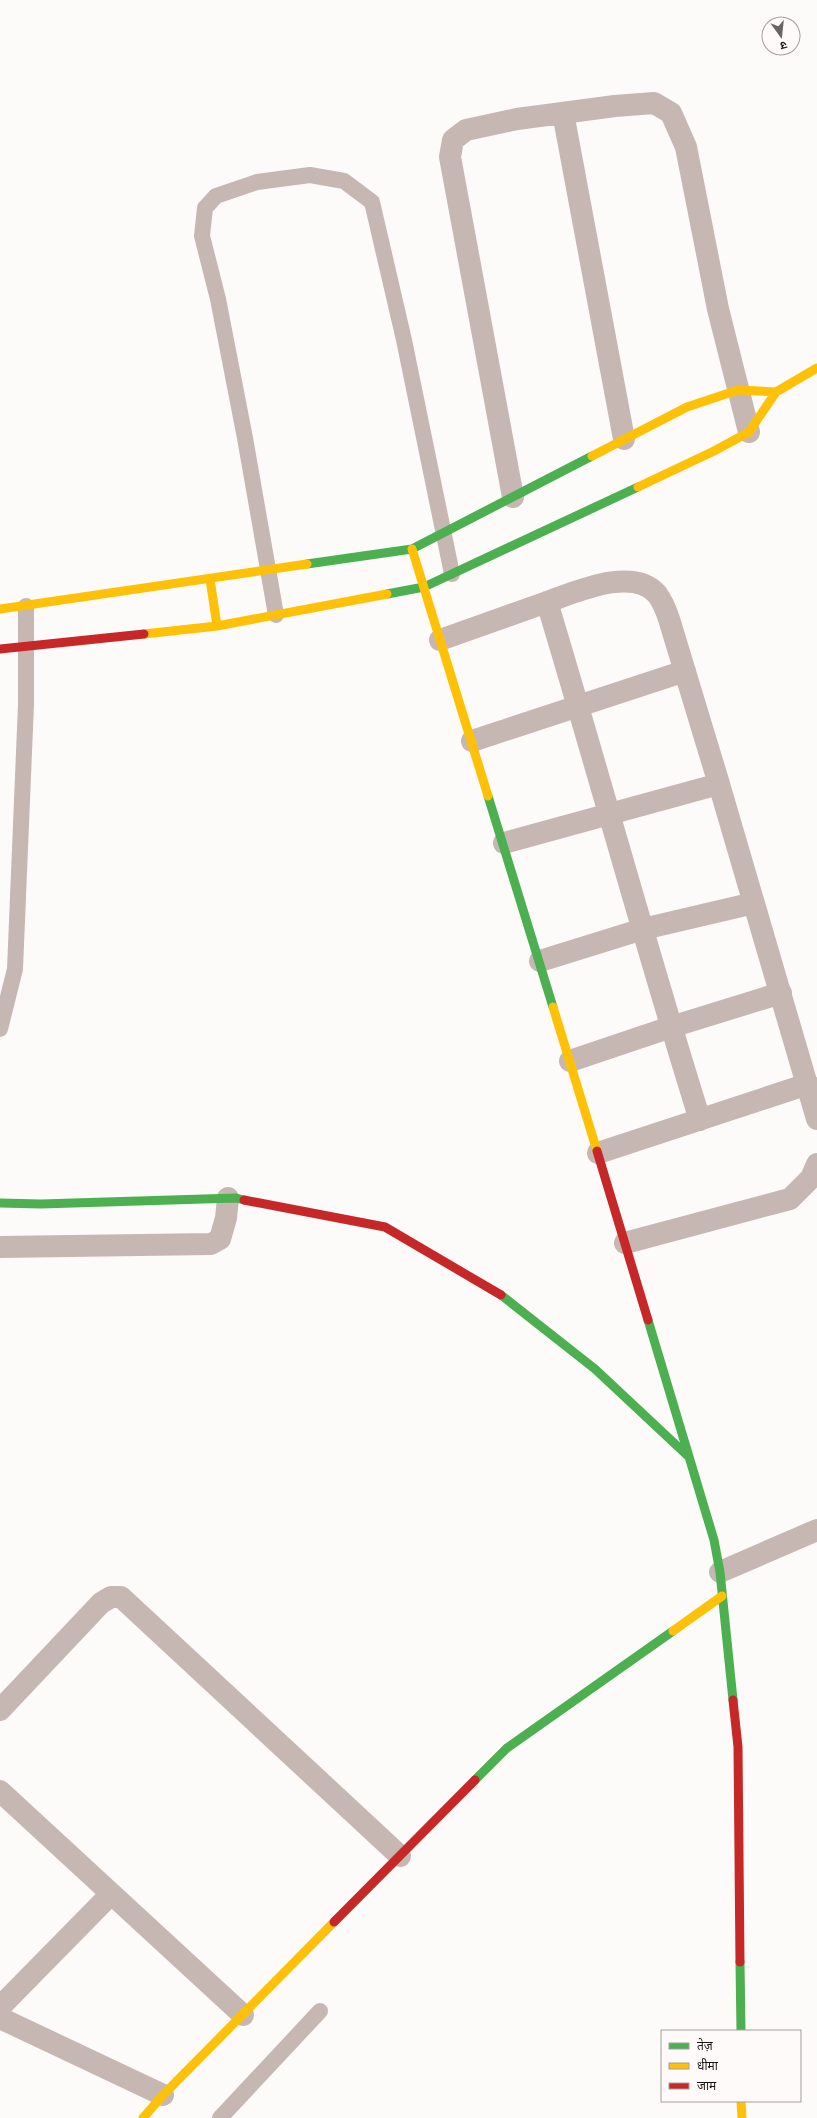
<svg xmlns="http://www.w3.org/2000/svg" width="817" height="2118" viewBox="0 0 817 2118" font-family="'PT Serif','Noto Sans Devanagari',serif">
  <style>
    .lines { fill: none; stroke-linecap: round; stroke-linejoin: round }
    .lane { stroke: #c7b7b3; stroke-width: 16 }
    .street { stroke: #c7b7b3; stroke-width: 22 }
    .fast { stroke: #4caf50; stroke-width: 9 }
    .slow { stroke: #ffc107; stroke-width: 9 }
    .jam { stroke: #c62828; stroke-width: 9 }
  </style>
  <rect width="100%" height="100%" fill="#fdfbfa"/>
  <g class="lines">
    <path class="lane" d="M 276,615 L 245,438 L 218,299 L 202,236 L 205,208 L 216,196 L 257,182 L 310,175 L 344,181 L 372,202 L 404,340 L 452,574
      M 0,1029 L 15,969 L 26,704 L 26,606
      M 220,2118 L 320,2011"/>
    <path class="street" d="M 563,113 L 624,439
      M 513,497 L 450,157 L 453,140 L 466,130 L 517,119 L 615,106 L 654,103 L 671,113 L 686,147 L 718,309 L 749,432
      M 440,640 L 547,602
      M 472,741 L 685,671
      M 504,843 L 719,784 L 817,1119
      M 540,961 L 643,929 L 754,903
      M 570,1061 L 671,1027 L 781,993
      M 700,1120 C 646,948 599,774 547,602 C 576,592 633,566 657,594 C 663,602 666,610 669,619 L 719,784
      M 598,1153 L 808,1084
      M 625,1243 L 790,1199 L 811,1178 L 817,1164
      M 0,1247 L 211,1244 L 220,1239 L 226,1218 L 228,1198
      M 720,1572 L 817,1530
      M 0,1710 L 101,1603 L 111,1597 L 121,1597 L 400,1856
      M 0,1791 L 243,2015
      M 0,2007 L 111,1894
      M 0,2018 L 163,2095"/>
    <path class="fast" d="M 307,564 L 412,549 L 592,456
      M 387,594 L 424,587 L 638,487
      M 488,796 L 553,1007
      M 0,1203 L 41,1204 L 236,1198 L 244,1200
      M 501,1295 L 595,1369 L 689,1457
      M 648,1320 L 714,1540 L 720,1572 L 733,1700
      M 475,1780 L 507,1748 L 673,1631
      M 740,1962 L 741,2031"/>
    <path class="slow" d="M 592,456 L 687,407 L 738,390 L 776,392
      M 638,487 L 714,451 L 749,432 L 776,392 L 817,368
      M 412,549 L 488,796
      M 210,579 L 217,626
      M 0,609 L 307,564
      M 144,634 L 217,626 L 387,594
      M 553,1007 L 597,1151
      M 673,1631 L 722,1596
      M 741,2101 L 742,2118
      M 143,2118 L 163,2095 L 334,1922"/>
    <path class="jam" d="M 0,649 L 144,634
      M 597,1151 L 648,1320
      M 244,1200 L 385,1227 L 501,1295
      M 733,1700 L 738,1747 L 740,1962
      M 334,1922 L 475,1780"/>
  </g>
  <rect x="661" y="2030" width="140" height="72" fill="#fefaf9" stroke="#a29e9d"/>
  <rect x="669" y="2043" width="20" height="6" fill="#4caf50" stroke="#a29e9d"/>
  <text x="697" y="2050" font-size="12" fill="#171413">तेज़</text>
  <rect x="669" y="2063" width="20" height="6" fill="#ffc107" stroke="#a29e9d"/>
  <text x="697" y="2070" font-size="12" fill="#171413">धीमा</text>
  <rect x="669" y="2083" width="20" height="6" fill="#c62828" stroke="#a29e9d"/>
  <text x="697" y="2090" font-size="12" fill="#171413">जाम</text>
  <g transform="translate(781 36) rotate(165)"><circle r="19" fill="#fefaf9" stroke="#a29e9d"/>
  <path d="M0-3L7 15L0 10L-7 15Z" fill="#686564"/>
  <text y="-6" font-size="11" font-weight="bold" text-anchor="middle" fill="#171413">उ</text>
  </g>
</svg>
